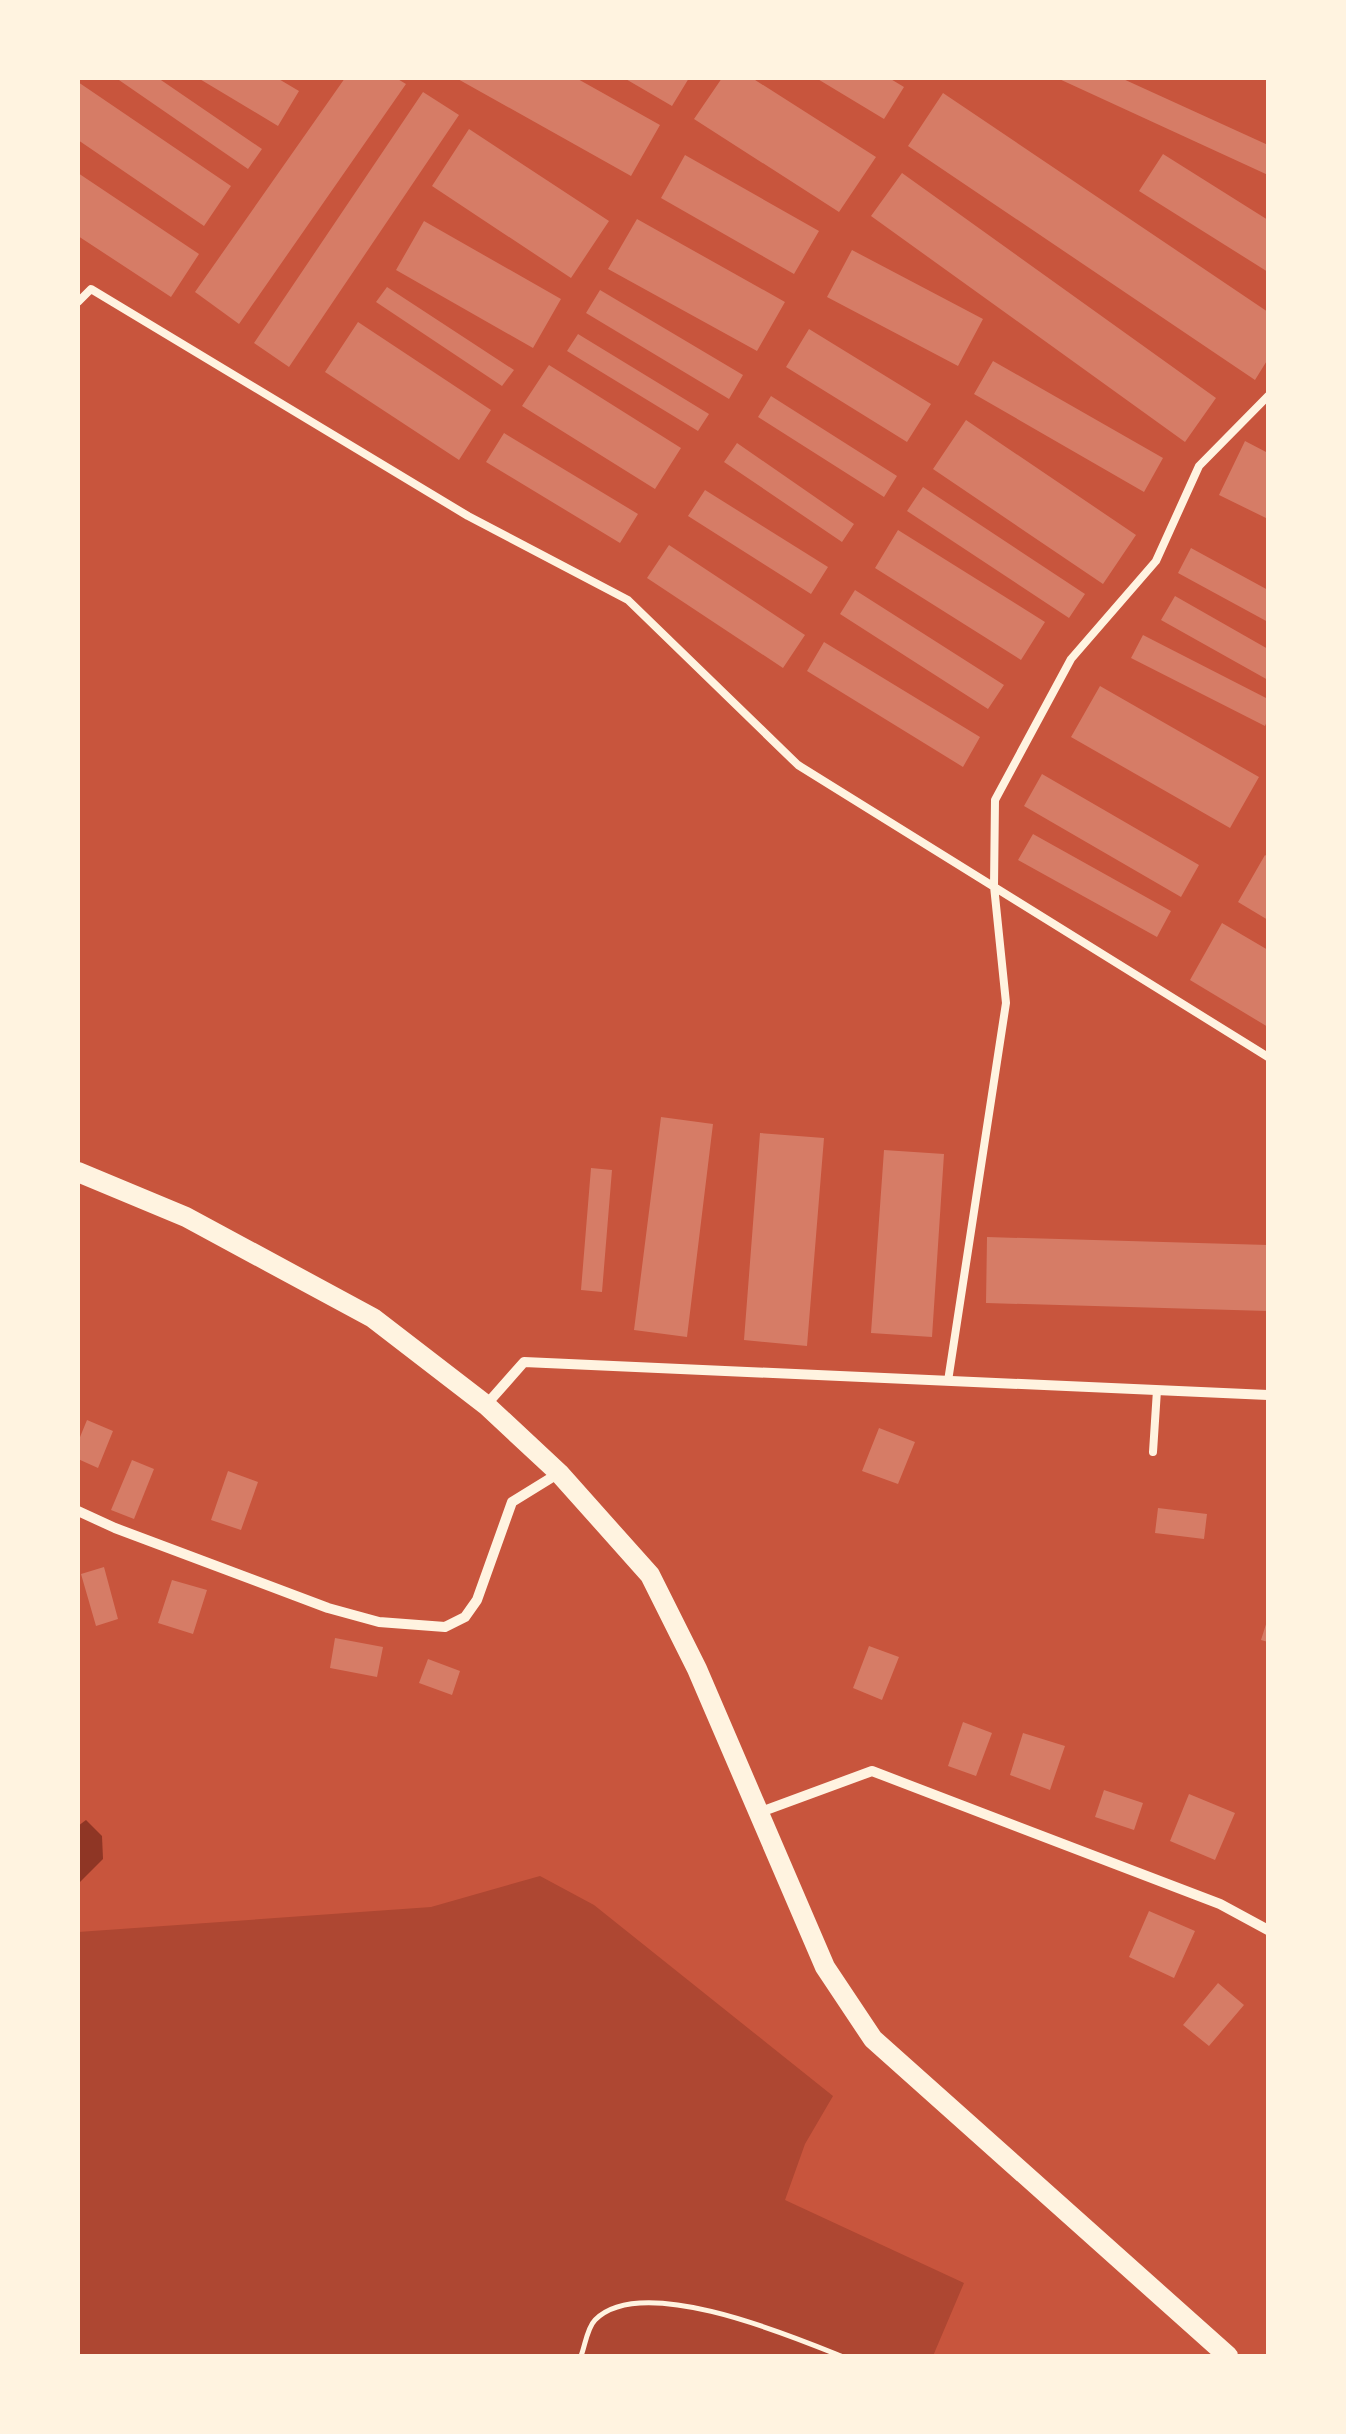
<svg xmlns="http://www.w3.org/2000/svg" width="1346" height="2434" viewBox="0 0 1346 2434" font-family="'Noto Serif',serif">
  <style>
    .green { fill: #ae4732 }
    .water { fill: #8f3625 }
    .building { fill: #d67c66 }
    .lines { fill: none; stroke-linecap: round; stroke-linejoin: round }
    .path { stroke: #fff3e0; stroke-width: 5 }
    .service { stroke: #fff3e0; stroke-width: 8 }
    .minor { stroke: #fff3e0; stroke-width: 10 }
    .secondary { stroke: #fff3e0; stroke-width: 20 }
  </style>
  <rect width="100%" height="100%" fill="#c8553d"/>
  <path class="green" d="M 540,1876 L 594,1905 L 833,2096 L 805,2144 L 785,2200 L 964,2283 L 933,2356 L 78,2356 L 78,1932 L 431,1907 Z"/>
  <path class="water" d="M 86,1820 L 102,1836 L 103,1859 L 78,1884 L 78,1826 Z"/>
  <path class="building" d="M 116,78 L 158,78 L 262,149 L 248,169 Z
    M 198,78 L 277,78 L 299,91 L 278,126 Z
    M 345,78 L 396,78 L 406,84 L 239,324 L 195,292 Z
    M 456,78 L 576,78 L 660,125 L 631,176 Z
    M 624,78 L 689,78 L 672,106 Z
    M 722,78 L 752,78 L 876,157 L 839,212 L 694,119 Z
    M 816,78 L 889,78 L 904,87 L 884,119 Z
    M 1057,78 L 1121,78 L 1268,145 L 1268,175 Z
    M 78,82 L 231,186 L 204,226 L 78,140 Z
    M 423,92 L 459,115 L 289,367 L 254,343 Z
    M 943,93 L 1268,312 L 1268,359 L 1255,380 L 908,146 Z
    M 469,129 L 609,221 L 571,278 L 432,186 Z
    M 1163,154 L 1268,220 L 1268,272 L 1139,191 Z
    M 685,155 L 819,231 L 794,274 L 661,198 Z
    M 78,173 L 199,254 L 171,297 L 78,236 Z
    M 902,173 L 1216,398 L 1185,442 L 871,216 Z
    M 637,219 L 785,302 L 757,351 L 608,269 Z
    M 424,221 L 561,299 L 533,348 L 396,270 Z
    M 852,250 L 983,319 L 958,366 L 827,297 Z
    M 387,287 L 514,370 L 502,386 L 376,302 Z
    M 600,290 L 743,375 L 729,399 L 586,313 Z
    M 358,322 L 491,410 L 459,460 L 325,372 Z
    M 809,329 L 931,404 L 907,442 L 786,367 Z
    M 578,334 L 709,414 L 698,431 L 567,351 Z
    M 993,361 L 1163,458 L 1144,492 L 974,394 Z
    M 549,365 L 681,448 L 655,489 L 522,406 Z
    M 771,396 L 897,476 L 884,497 L 758,417 Z
    M 966,420 L 1136,535 L 1103,584 L 933,469 Z
    M 504,433 L 638,514 L 620,543 L 486,462 Z
    M 1245,441 L 1268,453 L 1268,519 L 1219,495 Z
    M 737,443 L 854,524 L 842,542 L 724,462 Z
    M 923,487 L 1085,594 L 1069,618 L 907,511 Z
    M 705,490 L 828,567 L 811,594 L 688,516 Z
    M 898,530 L 1045,622 L 1021,660 L 875,568 Z
    M 669,545 L 805,635 L 783,668 L 647,578 Z
    M 1191,548 L 1268,590 L 1268,622 L 1178,573 Z
    M 855,590 L 1004,685 L 988,709 L 840,614 Z
    M 1175,596 L 1268,649 L 1268,680 L 1161,620 Z
    M 1143,635 L 1268,699 L 1268,719 L 1265,726 L 1131,658 Z
    M 824,642 L 980,737 L 963,767 L 807,671 Z
    M 1100,686 L 1259,777 L 1230,828 L 1071,737 Z
    M 1042,774 L 1199,865 L 1181,897 L 1024,806 Z
    M 1033,834 L 1171,911 L 1157,937 L 1018,860 Z
    M 1265,855 L 1268,857 L 1268,920 L 1238,902 Z
    M 1222,923 L 1268,950 L 1268,1027 L 1190,980 Z
    M 661,1117 L 713,1124 L 687,1337 L 634,1330 Z
    M 760,1133 L 824,1138 L 807,1346 L 744,1340 Z
    M 884,1150 L 944,1154 L 932,1337 L 871,1333 Z
    M 591,1168 L 612,1170 L 602,1292 L 581,1290 Z
    M 987,1237 L 1268,1245 L 1268,1311 L 986,1303 Z
    M 87,1420 L 113,1431 L 98,1468 L 78,1459 L 78,1442 Z
    M 879,1428 L 915,1442 L 898,1484 L 862,1471 Z
    M 132,1460 L 154,1469 L 134,1519 L 111,1510 Z
    M 228,1471 L 258,1482 L 241,1530 L 211,1520 Z
    M 1158,1508 L 1207,1514 L 1204,1539 L 1155,1533 Z
    M 104,1567 L 118,1619 L 96,1626 L 81,1574 Z
    M 172,1580 L 207,1590 L 193,1634 L 158,1623 Z
    M 1268,1618 L 1268,1642 L 1261,1640 Z
    M 335,1638 L 383,1647 L 377,1677 L 330,1668 Z
    M 869,1646 L 899,1657 L 882,1700 L 853,1688 Z
    M 428,1659 L 460,1671 L 452,1695 L 419,1683 Z
    M 963,1722 L 992,1733 L 976,1776 L 948,1766 Z
    M 1023,1733 L 1065,1746 L 1050,1790 L 1010,1775 Z
    M 1104,1790 L 1143,1803 L 1134,1830 L 1095,1817 Z
    M 1189,1794 L 1235,1813 L 1215,1860 L 1170,1841 Z
    M 1149,1911 L 1195,1931 L 1174,1978 L 1129,1957 Z
    M 1218,1983 L 1244,2005 L 1209,2046 L 1183,2025 Z"/>
  <g class="lines">
    <path class="path" d="M 581,2356 C 585,2346 587,2328 595,2320 C 641,2273 789,2335 841,2356"/>
    <path class="service" d="M 78,302 L 91,289 L 468,516 L 628,600 L 798,765 L 1268,1057
      M 948,1381 L 1006,1003 L 994,886 L 995,800 L 1071,659 L 1156,561 L 1199,466 L 1268,396
      M 1153,1452 L 1157,1390"/>
    <path class="minor" d="M 486,1405 L 524,1362 L 1268,1395
      M 78,1511 L 115,1528 L 328,1608 L 379,1622 L 445,1627 L 465,1617 L 477,1600 L 512,1502 L 559,1473
      M 758,1813 L 872,1771 L 1220,1904 L 1268,1930"/>
    <path class="secondary" d="M 78,1172 L 186,1217 L 373,1318 L 486,1405 L 559,1473 L 650,1575 L 697,1669 L 825,1967 L 873,2039 L 1228,2356"/>
  </g>
  <rect width="1346" height="2434" fill="none" stroke="#fff3e0" stroke-width="160"/>
</svg>
